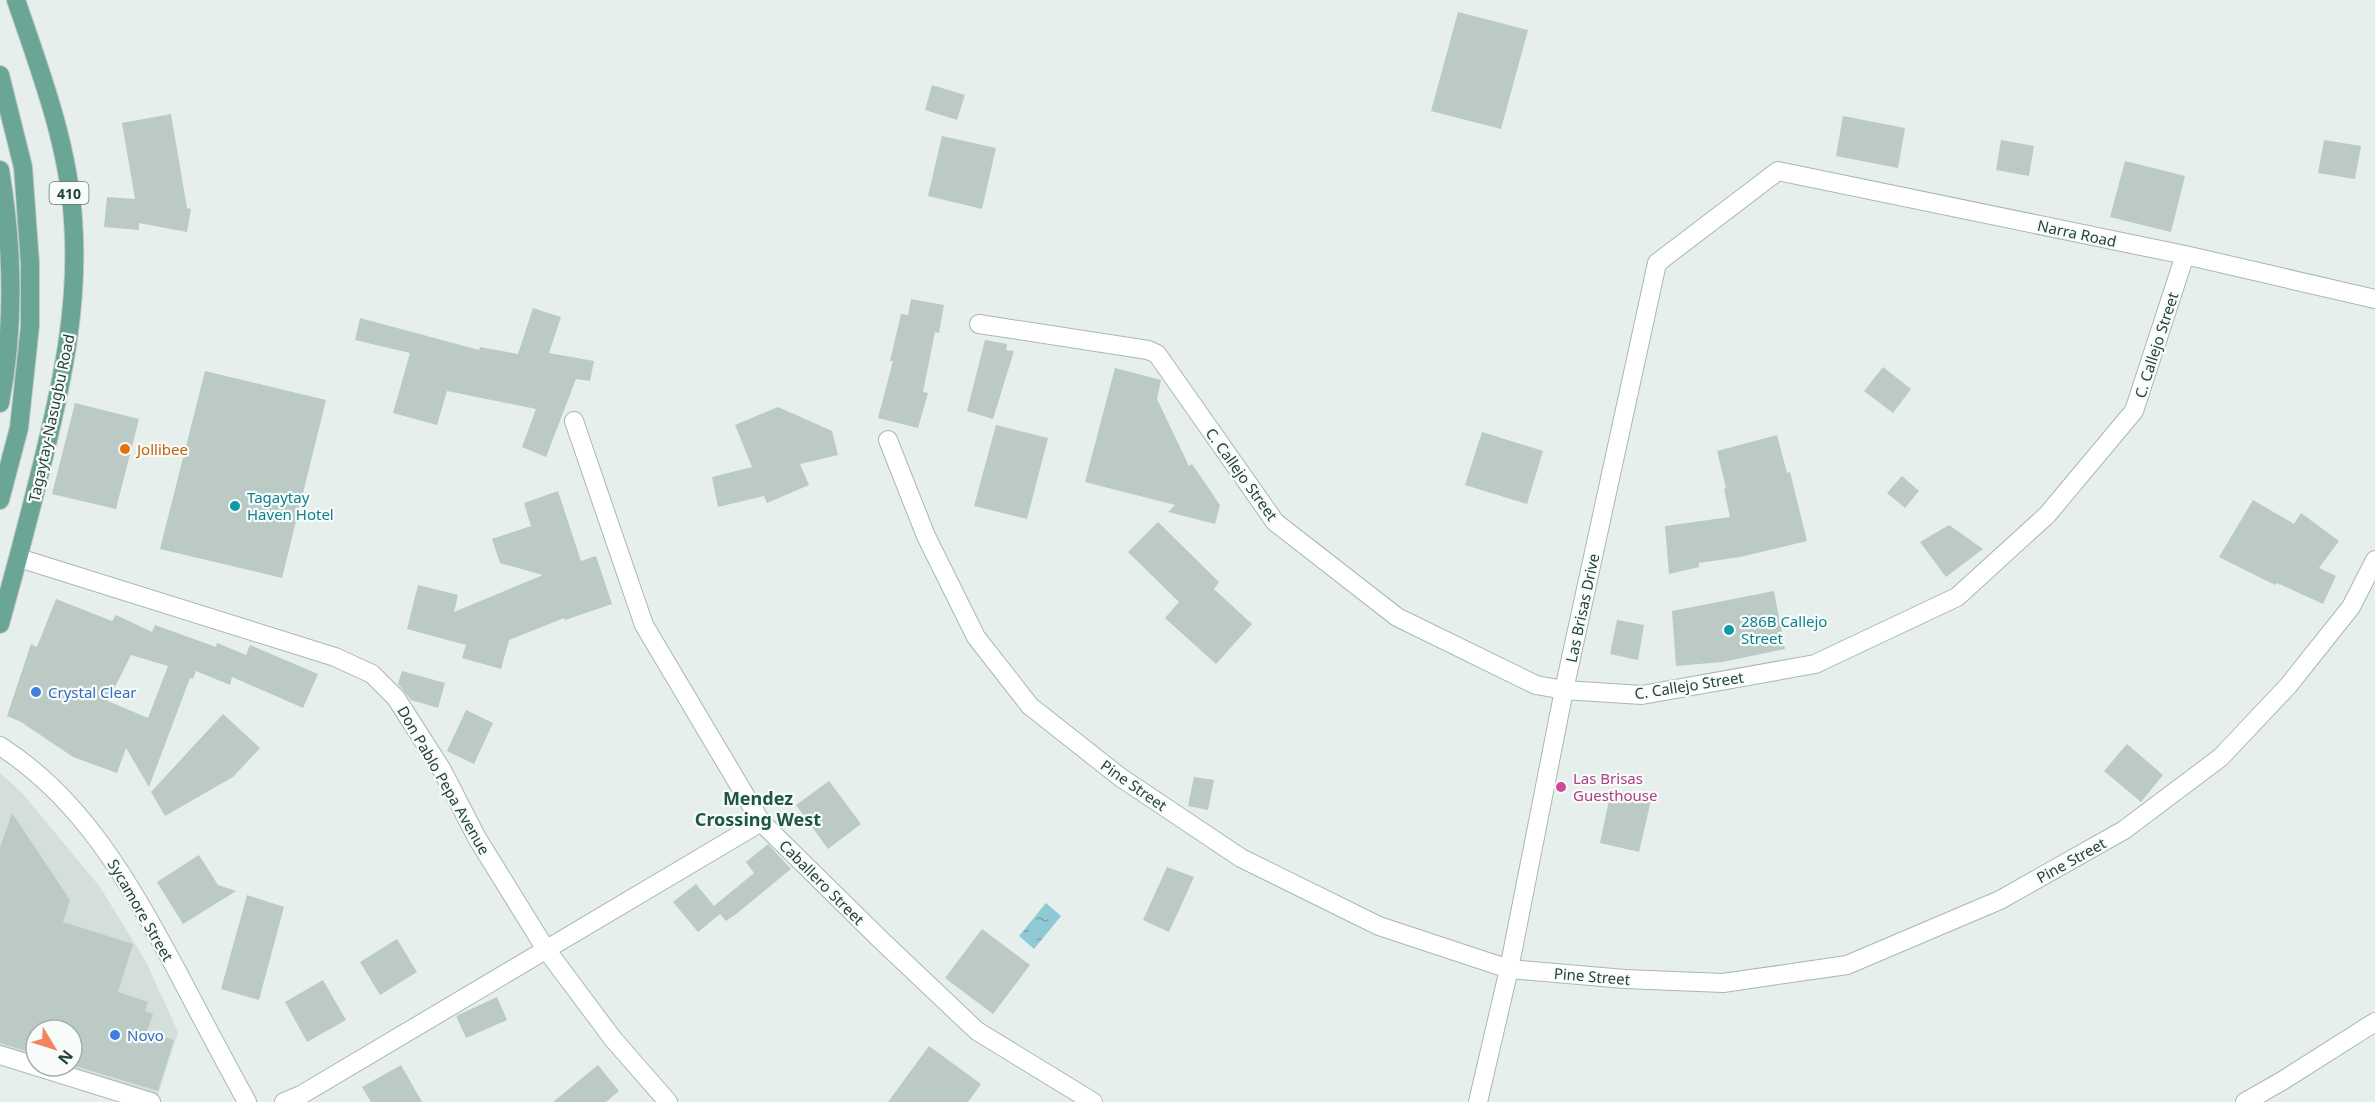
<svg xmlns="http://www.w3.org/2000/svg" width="2375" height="1102" viewBox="0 0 2375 1102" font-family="'Noto Sans',sans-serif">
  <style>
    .built { fill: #d4dfda; fill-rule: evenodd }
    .water { fill: url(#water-ripples) }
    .building { fill: #bbcac4; fill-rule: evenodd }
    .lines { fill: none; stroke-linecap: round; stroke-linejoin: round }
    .minor-casing { stroke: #a8b8b2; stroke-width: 20 }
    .major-casing { stroke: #c2cac8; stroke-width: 20 }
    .minor { stroke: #fff; stroke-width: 18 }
    .major { stroke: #6aa596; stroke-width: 18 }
    .food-dot { fill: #e8710a; stroke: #f7fbf9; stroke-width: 2 }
    .culture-dot { fill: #0f9aa8; stroke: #f7fbf9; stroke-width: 2 }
    .shop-dot { fill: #3f7fe0; stroke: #f7fbf9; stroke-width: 2 }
    .hotel-dot { fill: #d1479c; stroke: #f7fbf9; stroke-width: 2 }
    .labels { text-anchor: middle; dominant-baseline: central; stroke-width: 4.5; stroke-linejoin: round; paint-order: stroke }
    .shield { fill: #f7fbf9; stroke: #637a73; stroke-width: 1.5 }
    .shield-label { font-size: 14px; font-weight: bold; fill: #24423a }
    .street-label { font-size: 15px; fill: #24423a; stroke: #f7fbf9 }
    .food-label { font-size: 15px; fill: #c56008; stroke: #f7fbf9; text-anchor: start }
    .culture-label { font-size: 15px; fill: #0d838f; stroke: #f7fbf9; text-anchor: start }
    .shop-label { font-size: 15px; fill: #366cbe; stroke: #f7fbf9; text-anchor: start }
    .hotel-label { font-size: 15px; fill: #b23c85; stroke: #f7fbf9; text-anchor: start }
    .quarter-label { font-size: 18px; font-weight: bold; fill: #1f5548; stroke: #f7fbf9 }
  </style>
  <defs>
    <pattern id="water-ripples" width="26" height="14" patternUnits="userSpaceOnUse" patternTransform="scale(1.5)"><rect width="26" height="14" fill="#8ec9d4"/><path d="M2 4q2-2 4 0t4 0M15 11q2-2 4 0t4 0" fill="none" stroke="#74a5ad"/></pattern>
  </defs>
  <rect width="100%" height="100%" fill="#e6efeb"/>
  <path class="built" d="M 0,773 L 22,793 L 100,887 L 146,962 L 178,1032 L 156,1101 L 0,1057 ZM 36,1030 L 72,1030 L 72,1066 L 36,1066 Z"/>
  <path class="water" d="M 1046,903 L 1061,916 L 1034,949 L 1019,936 Z"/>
  <path class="building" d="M 1458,12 L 1528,30 L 1501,129 L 1431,111 Z
    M 932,85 L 965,95 L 957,120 L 925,110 Z
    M 171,114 L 187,208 L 191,209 L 187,232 L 139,223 L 139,230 L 104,227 L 107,197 L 135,199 L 122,123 Z
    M 1843,116 L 1905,128 L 1898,168 L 1836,156 Z
    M 942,136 L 996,148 L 982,209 L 928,196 Z
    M 2001,140 L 2034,146 L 2029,176 L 1996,170 Z
    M 2324,140 L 2361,146 L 2355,179 L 2318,173 Z
    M 2125,161 L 2185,176 L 2171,232 L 2110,217 Z
    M 911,299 L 944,305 L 939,333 L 935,332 L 923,392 L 928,393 L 918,428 L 878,418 L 893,361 L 890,361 L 901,314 L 908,315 Z
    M 533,308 L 561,317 L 549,353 L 594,361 L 590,381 L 576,379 L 546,457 L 522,447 L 536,409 L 447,391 L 437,425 L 393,413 L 410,353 L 355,340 L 360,318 L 479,350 L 480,347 L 518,354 Z
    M 985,340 L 1007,344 L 1006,350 L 1014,351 L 993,419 L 967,411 Z
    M 1883,367 L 1911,389 L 1893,413 L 1864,391 Z
    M 1115,368 L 1161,380 L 1157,399 L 1189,466 L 1192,464 L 1220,505 L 1215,524 L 1168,512 L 1175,505 L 1085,482 Z
    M 205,371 L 326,400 L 282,578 L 160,549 Z
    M 75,403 L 139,419 L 116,509 L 52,494 Z
    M 778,407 L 832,431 L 838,455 L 800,464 L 809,485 L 767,503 L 764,496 L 718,507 L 712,477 L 752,467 L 735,425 Z
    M 996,425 L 1048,438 L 1027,519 L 974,506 Z
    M 1482,432 L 1543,451 L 1527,504 L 1465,485 Z
    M 1777,435 L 1787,473 L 1790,472 L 1807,541 L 1740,557 L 1699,563 L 1699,567 L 1669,574 L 1665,526 L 1730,517 L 1724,489 L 1726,488 L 1717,451 Z
    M 1902,476 L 1919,491 L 1905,508 L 1887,493 Z
    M 558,491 L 581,561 L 596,556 L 612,604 L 565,620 L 564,618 L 509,640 L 501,669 L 462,658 L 466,645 L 407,629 L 418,585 L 458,595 L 454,612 L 543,575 L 500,563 L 492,539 L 531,526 L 524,503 Z
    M 2253,500 L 2294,524 L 2301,513 L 2339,541 L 2319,568 L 2336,576 L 2323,604 L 2277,583 L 2275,585 L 2219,557 Z
    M 1158,522 L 1219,582 L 1214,589 L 1252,624 L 1216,664 L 1165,618 L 1179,602 L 1128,552 Z
    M 1949,525 L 1983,549 L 1946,577 L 1920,542 Z
    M 1774,591 L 1785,649 L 1722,662 L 1676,666 L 1672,611 Z
    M 56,599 L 112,621 L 116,615 L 152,632 L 155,625 L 216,647 L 217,643 L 246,655 L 250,645 L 318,674 L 303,708 L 232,677 L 230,685 L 196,671 L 193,679 L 190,678 L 149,787 L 126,748 L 117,773 L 73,757 L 21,722 L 7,716 L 31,644 L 37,647 ZM 131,655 L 168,666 L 148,718 L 108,701 Z
    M 1617,620 L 1644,625 L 1638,660 L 1610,654 Z
    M 402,671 L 445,683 L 438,708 L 411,700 L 398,684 Z
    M 466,710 L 493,723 L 474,764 L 447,751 Z
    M 223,714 L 260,748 L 233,777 L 165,816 L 151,792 Z
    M 2127,744 L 2163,775 L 2141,802 L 2104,771 Z
    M 1194,777 L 1214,780 L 1208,810 L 1188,806 Z
    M 829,781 L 861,824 L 828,849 L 796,805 Z
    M 1611,791 L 1651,800 L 1639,852 L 1600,843 Z
    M 12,813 L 70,900 L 63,922 L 133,944 L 118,992 L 148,1002 L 145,1011 L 153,1014 L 147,1032 L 174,1040 L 158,1091 L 72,1065 L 72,1030 L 36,1030 L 36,1054 L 0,1043 L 0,848 Z
    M 768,844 L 791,869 L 735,915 L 726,921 L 720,914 L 698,932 L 673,902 L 696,884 L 714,906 L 754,873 L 746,862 Z
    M 199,855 L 218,885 L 236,891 L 183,924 L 157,882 Z
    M 1167,867 L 1194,877 L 1169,932 L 1143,920 Z
    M 247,895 L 284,907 L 259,1000 L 221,989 Z
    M 982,929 L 1030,965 L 993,1014 L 945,978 Z
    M 397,939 L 417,972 L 380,995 L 360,962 Z
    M 323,980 L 346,1020 L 307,1042 L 285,1002 Z
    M 497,997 L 507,1020 L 466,1038 L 456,1016 Z
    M 929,1046 L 981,1084 L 968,1102 L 888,1102 Z
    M 401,1065 L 422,1102 L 371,1102 L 362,1087 Z
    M 598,1065 L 619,1091 L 606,1102 L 553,1102 Z"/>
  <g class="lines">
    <g class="minor-casing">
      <path id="minor" d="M 979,324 L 1148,350 L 1157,354 L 1275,522 L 1397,617 L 1536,685 L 1564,690 L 1642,695 L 1815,664 L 1957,597 L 2047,515 L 2134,411 L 2185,255
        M 574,421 L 644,625 L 761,822 L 883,942 L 977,1031 L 1093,1102
        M 888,440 L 926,536 L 976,637 L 1030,706 L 1120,777 L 1241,858 L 1379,926 L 1509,969 L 1625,979 L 1723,983 L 1847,965 L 2000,900 L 2124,830 L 2221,757 L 2288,686 L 2351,607 L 2375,560
        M 19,558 L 335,657 L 372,674 L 396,698 L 442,770 L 477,838 L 545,948 L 613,1039 L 668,1102
        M 0,746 C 83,799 130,884 176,969 C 199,1013 223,1058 247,1102
        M 0,1055 L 151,1102
        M 284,1102 L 301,1095 L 761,822
        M 1478,1102 L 1509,969 L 1564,690 L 1657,263 L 1778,171 L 2185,255 L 2375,299
        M 2245,1102 L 2282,1081 L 2375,1022"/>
    </g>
    <g class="major-casing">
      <path id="major" d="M 0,75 L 23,167 L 30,263 L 30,326 L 19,428 L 0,500
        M 0,170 C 13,248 15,326 0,403
        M 0,624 C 16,567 31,510 45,452 C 64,374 79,300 73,219 C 68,144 40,70 16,0"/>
    </g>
    <use href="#minor" class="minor"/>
    <use href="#major" class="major"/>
  </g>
  <circle class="food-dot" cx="125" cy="449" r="6"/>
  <g class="culture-dot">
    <circle cx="235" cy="506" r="6"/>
    <circle cx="1729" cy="630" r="6"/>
  </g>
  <g class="shop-dot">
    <circle cx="36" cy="692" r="6"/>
    <circle cx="115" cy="1035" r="6"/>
  </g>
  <circle class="hotel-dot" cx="1561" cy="787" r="6"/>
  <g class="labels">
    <rect class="shield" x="49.5" y="182" width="39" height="22" rx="4.5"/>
    <g class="shield-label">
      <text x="69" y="193">410</text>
    </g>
    <g class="street-label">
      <text transform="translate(2077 233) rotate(12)">Narra Road</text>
      <text transform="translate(2156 345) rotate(-72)">C. Callejo Street</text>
      <text transform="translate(51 418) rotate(-78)">Tagaytay-Nasugbu Road</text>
      <text transform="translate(1242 474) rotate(54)">C. Callejo Street</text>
      <text transform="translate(1582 608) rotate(-78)">Las Brisas Drive</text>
      <text transform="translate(1689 685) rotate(-9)">C. Callejo Street</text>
      <text transform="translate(444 780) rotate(60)">Don Pablo Pepa Avenue</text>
      <text transform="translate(1134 785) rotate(35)">Pine Street</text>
      <text transform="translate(2071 860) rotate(-29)">Pine Street</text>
      <text transform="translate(822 882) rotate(45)">Caballero Street</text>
      <text transform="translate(141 910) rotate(60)">Sycamore Street</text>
      <text transform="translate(1592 976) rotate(5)">Pine Street</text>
    </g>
    <g class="food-label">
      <text x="137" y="449">Jollibee</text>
    </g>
    <g class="culture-label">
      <text x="247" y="497">Tagaytay<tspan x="247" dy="17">Haven Hotel</tspan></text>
      <text x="1741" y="621">286B Callejo<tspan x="1741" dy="17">Street</tspan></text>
    </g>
    <g class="shop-label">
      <text x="48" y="692">Crystal Clear</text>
      <text x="127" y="1035">Novo</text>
    </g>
    <g class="hotel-label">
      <text x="1573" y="778">Las Brisas<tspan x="1573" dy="17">Guesthouse</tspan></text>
    </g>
    <g class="quarter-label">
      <text x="758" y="798">Mendez<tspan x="758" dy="21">Crossing West</tspan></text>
    </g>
  </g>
  <g transform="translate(54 1048) rotate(128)"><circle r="28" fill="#f7fbf9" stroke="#a3b1ad" stroke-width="1.5"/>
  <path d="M0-4.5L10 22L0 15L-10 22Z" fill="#f4845f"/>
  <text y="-9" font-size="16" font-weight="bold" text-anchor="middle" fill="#24423a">N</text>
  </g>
</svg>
